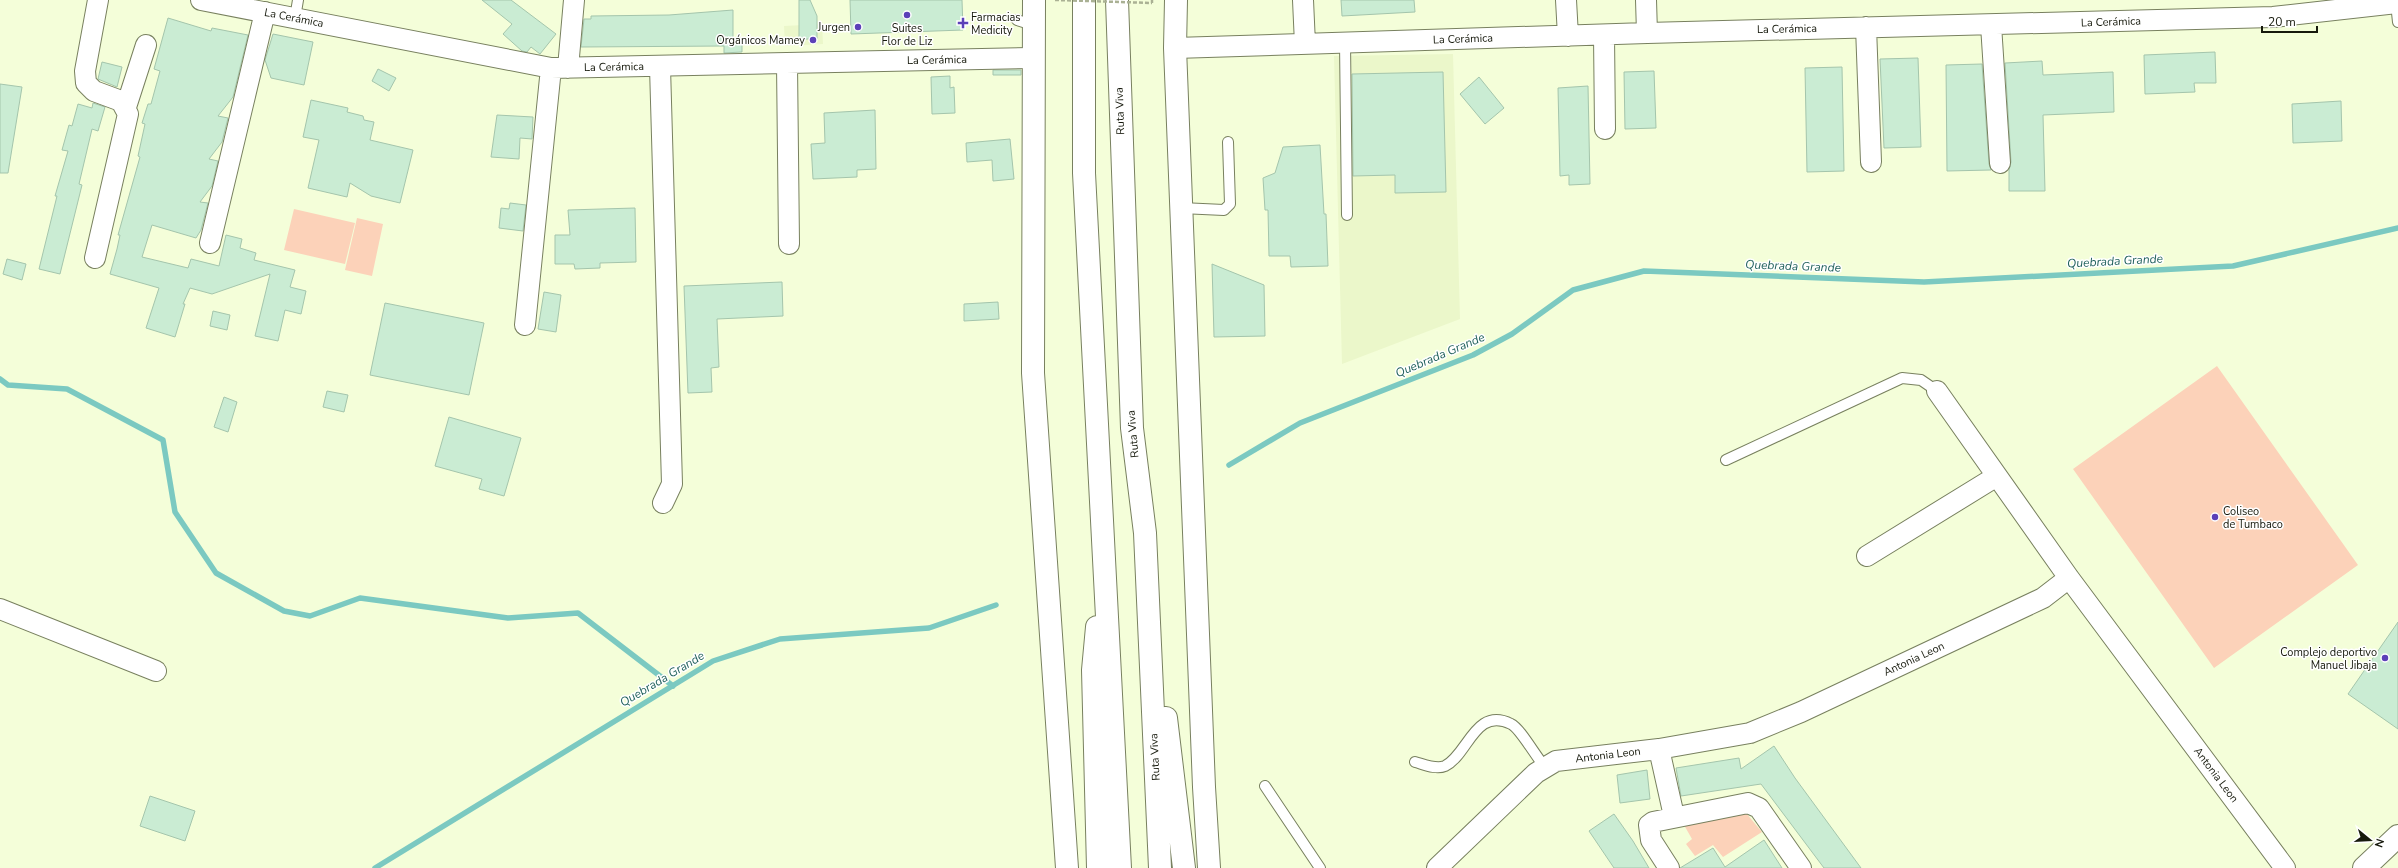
<svg xmlns="http://www.w3.org/2000/svg" width="2398" height="868" viewBox="0 0 2398 868" font-family="'Nunito Sans',sans-serif">
  <style>
    .built { fill: #ebf7ca }
    .green { fill: #fcd2b9 }
    .lines { fill: none; stroke-linecap: round; stroke-linejoin: round }
    .stream { stroke: #7bc9c1; stroke-width: 5.5 }
    .building { fill: #caecd3; stroke: #a4c5ac }
    .lane-casing { stroke: #78805f; stroke-width: 12 }
    .street-casing { stroke: #78805f; stroke-width: 22 }
    .primary-casing { stroke: #78805f; stroke-width: 24 }
    .highway-casing { stroke: #78805f; stroke-width: 24 }
    .path { stroke: #aab194; stroke-width: 2.5; stroke-dasharray: 4 2; stroke-linecap: butt }
    .lane { stroke: #fff; stroke-width: 10 }
    .street { stroke: #fff; stroke-width: 20 }
    .primary { stroke: #fff; stroke-width: 22 }
    .highway { stroke: #fff; stroke-width: 22 }
    .path-bridge { stroke: #aab194; stroke-width: 2.5; stroke-dasharray: 4 2; stroke-linecap: butt }
    .poi-dot { fill: #5c40b8; stroke: #fff; stroke-width: 1.5 }
    .labels { text-anchor: middle; dominant-baseline: central; stroke-width: 3; stroke-linejoin: round; paint-order: stroke }
    .poi-label { font-size: 11px; fill: #16190c; stroke: #fff; text-anchor: end }
    .street-label { font-size: 11px; fill: #16190c; stroke: #fff }
    .water-label { font-size: 12px; font-style: italic; fill: #1e5f5a; stroke: #fff }
  </style>
  <rect width="100%" height="100%" fill="#f4fed9"/>
  <path class="built" d="M 822,24 L 823,44 L 785,46 L 784,26 Z
    M 1453,54 L 1460,319 L 1342,364 L 1334,56 Z"/>
  <path class="green" d="M 294,209 L 355,223 L 345,264 L 284,250 Z
    M 357,218 L 383,224 L 372,276 L 345,270 Z
    M 2217,366 L 2358,565 L 2214,668 L 2073,469 Z
    M 1746,813 L 1762,832 L 1723,857 L 1713,845 L 1695,856 L 1686,844 L 1692,839 L 1684,825 Z"/>
  <g class="lines">
    <path class="stream" d="M 0,379 L 8,385 L 67,389 L 163,440 L 175,512 L 216,573 L 284,611 L 310,616 L 360,598 L 508,618 L 578,613 L 673,686
      M 1229,465 L 1300,423 L 1473,355 L 1512,334 L 1573,290 L 1644,271 L 1924,282 L 2233,266 L 2398,228
      M 375,868 L 713,661 L 780,639 L 929,628 L 996,605"/>
  </g>
  <path class="building" d="M 482,0 L 511,0 L 556,34 L 540,54 L 531,47 L 527,52 L 522,51 L 503,34 L 512,24 Z
    M 799,0 L 810,0 L 817,16 L 817,39 L 799,39 Z
    M 850,0 L 962,0 L 963,30 L 851,34 Z
    M 1341,0 L 1414,0 L 1415,12 L 1342,16 Z
    M 733,10 L 733,38 L 742,38 L 742,52 L 724,53 L 724,46 L 581,47 L 584,19 L 591,19 L 591,16 L 669,15 Z
    M 168,18 L 211,31 L 212,28 L 248,35 L 233,97 L 218,116 L 228,118 L 222,142 L 209,159 L 218,161 L 212,186 L 200,202 L 208,203 L 201,230 L 196,238 L 152,225 L 142,257 L 188,268 L 191,259 L 219,266 L 226,235 L 242,239 L 240,248 L 256,253 L 254,260 L 295,270 L 290,287 L 306,291 L 301,314 L 285,310 L 278,341 L 255,336 L 270,274 L 212,294 L 190,288 L 183,304 L 185,304 L 175,337 L 146,328 L 159,288 L 110,274 L 117,249 L 120,235 L 118,235 L 140,157 L 138,156 L 145,124 L 142,123 L 148,104 L 151,104 L 160,71 L 154,69 Z
    M 273,34 L 313,42 L 304,85 L 271,78 L 265,60 Z
    M 2215,52 L 2216,83 L 2194,83 L 2195,92 L 2145,94 L 2144,55 Z
    M 1918,58 L 1921,147 L 1884,148 L 1880,59 Z
    M 2042,61 L 2043,75 L 2113,72 L 2114,112 L 2043,115 L 2045,191 L 2009,191 L 2009,170 L 2011,162 L 2005,63 Z
    M 102,62 L 122,67 L 117,87 L 98,79 Z
    M 1982,64 L 1989,164 L 1991,170 L 1947,171 L 1946,65 Z
    M 1842,67 L 1844,171 L 1807,172 L 1805,68 Z
    M 378,69 L 396,78 L 389,91 L 372,81 Z
    M 993,70 L 1021,70 L 1021,75 L 993,75 Z
    M 1654,71 L 1656,128 L 1625,129 L 1624,72 Z
    M 1443,72 L 1446,192 L 1395,193 L 1395,175 L 1353,176 L 1352,74 Z
    M 950,76 L 950,88 L 954,87 L 955,113 L 932,114 L 931,77 Z
    M 1479,77 L 1504,108 L 1485,124 L 1460,94 Z
    M 0,84 L 22,87 L 8,173 L 0,173 Z
    M 1588,86 L 1590,184 L 1569,185 L 1569,175 L 1560,176 L 1558,88 Z
    M 311,100 L 348,108 L 347,112 L 363,116 L 364,120 L 374,122 L 370,140 L 413,150 L 400,203 L 371,196 L 350,183 L 347,197 L 308,188 L 319,140 L 303,137 Z
    M 2341,101 L 2342,141 L 2293,143 L 2292,104 Z
    M 93,103 L 105,107 L 98,131 L 92,129 L 79,184 L 82,185 L 60,274 L 39,269 L 57,196 L 55,196 L 68,151 L 62,150 L 69,125 L 72,126 L 78,104 L 92,108 Z
    M 875,110 L 876,169 L 857,170 L 857,177 L 813,179 L 811,144 L 825,143 L 824,113 Z
    M 497,115 L 533,117 L 532,139 L 520,138 L 519,159 L 491,157 Z
    M 1010,139 L 1014,179 L 993,181 L 992,160 L 967,162 L 966,143 Z
    M 1320,145 L 1324,214 L 1326,214 L 1328,266 L 1291,267 L 1290,256 L 1269,256 L 1268,210 L 1265,210 L 1263,178 L 1275,173 L 1283,147 Z
    M 510,203 L 526,205 L 523,231 L 499,228 L 501,208 L 509,209 Z
    M 635,208 L 636,262 L 600,263 L 600,268 L 575,269 L 574,264 L 555,264 L 555,235 L 570,235 L 568,210 Z
    M 7,259 L 26,264 L 22,280 L 3,274 Z
    M 1212,264 L 1264,285 L 1265,336 L 1214,337 Z
    M 782,282 L 783,316 L 717,319 L 719,367 L 711,368 L 712,392 L 688,393 L 684,286 Z
    M 544,292 L 561,295 L 556,332 L 538,329 Z
    M 998,302 L 999,319 L 964,321 L 964,304 Z
    M 385,303 L 484,323 L 469,395 L 370,375 Z
    M 213,311 L 230,315 L 227,330 L 210,326 Z
    M 327,391 L 348,395 L 344,412 L 323,407 Z
    M 224,397 L 237,402 L 228,432 L 214,427 Z
    M 449,417 L 521,438 L 504,496 L 479,489 L 482,479 L 435,466 Z
    M 2398,622 L 2398,729 L 2348,694 Z
    M 1774,746 L 1795,778 L 1861,868 L 1824,868 L 1761,784 L 1681,796 L 1676,768 L 1739,758 L 1741,769 Z
    M 1647,770 L 1650,799 L 1620,803 L 1617,775 Z
    M 150,796 L 195,811 L 185,841 L 140,826 Z
    M 1614,814 L 1633,841 L 1649,868 L 1614,868 L 1589,831 Z
    M 1764,840 L 1782,868 L 1680,868 L 1713,848 L 1725,867 Z"/>
  <g class="lines">
    <g class="lane-casing">
      <path id="lane" d="M 2396,3 L 2398,22
        M 295,18 L 298,0
        M 1017,20 L 1033,25
        M 1345,42 L 1347,215
        M 1181,208 L 1224,210 L 1230,204 L 1228,142
        M 1726,460 L 1902,378 L 1921,380 L 1937,391
        M 1415,762 C 1423,764 1436,770 1445,766 C 1468,755 1475,706 1511,724 C 1520,728 1536,757 1545,767
        M 1265,786 L 1320,868"/>
    </g>
    <g class="street-casing">
      <path id="street" d="M 201,0 L 551,68 L 1032,58
        M 1303,0 L 1305,44
        M 1566,0 L 1568,36
        M 1646,0 L 1647,33
        M 1991,25 L 2000,163
        M 1866,27 L 1871,162
        M 1604,35 L 1605,129
        M 1175,48 L 1647,33 L 2273,17 L 2398,3
        M 787,64 L 789,244
        M 660,67 L 672,484 L 663,503
        M 568,68 L 574,0
        M 126,107 L 146,45
        M 210,243 L 265,12
        M 95,258 L 128,114 L 121,101 L 94,91 L 86,83 L 85,71 L 98,0
        M 525,325 L 551,68
        M 1937,391 L 2069,578 L 2285,868
        M 1867,556 L 1997,476
        M 0,609 L 156,671
        M 1659,749 L 1674,816
        M 1437,868 L 1536,773 L 1556,761 L 1659,749 L 1750,733 L 1801,712 L 2043,598 L 2069,578
        M 1669,868 L 1651,840 L 1649,825 L 1653,822 L 1748,803 L 1759,808 L 1801,868"/>
    </g>
    <g class="primary-casing">
      <path id="primary" d="M 1034,0 L 1033,373 L 1067,868
        M 1176,0 L 1175,48 L 1204,787 L 1209,868
        M 2364,868 L 2398,836"/>
    </g>
    <g class="highway-casing">
      <path id="highway" d="M 1084,0 L 1084,173 L 1120,868
        M 1117,0 L 1132,428 L 1145,533 L 1160,868
        M 1097,627 L 1093,670 L 1098,868
        M 1166,718 L 1184,868"/>
    </g>
    <path class="path" d="M 1152,3 L 1152,0"/>
    <use href="#lane" class="lane"/>
    <use href="#street" class="street"/>
    <use href="#primary" class="primary"/>
    <use href="#highway" class="highway"/>
    <path class="path-bridge" d="M 1055,0 L 1152,3"/>
  </g>
  <g class="poi-dot">
    <circle cx="907" cy="15" r="4"/>
    <path d="M961 17h4v4h4v4h-4v4h-4v-4h-4v-4h4z"/>
    <circle cx="858" cy="27" r="4"/>
    <circle cx="813" cy="40" r="4"/>
    <circle cx="2215" cy="517" r="4"/>
    <circle cx="2385" cy="658" r="4"/>
  </g>
  <g class="labels">
    <g class="poi-label">
      <text x="971" y="17" text-anchor="start">Farmacias<tspan x="971" dy="13">Medicity</tspan></text>
      <text x="850" y="27">Jurgen</text>
      <text x="907" y="28" text-anchor="middle">Suites<tspan x="907" dy="13">Flor de Liz</tspan></text>
      <text x="805" y="40">Orgánicos Mamey</text>
      <text x="2223" y="511" text-anchor="start">Coliseo<tspan x="2223" dy="13">de Tumbaco</tspan></text>
      <text x="2377" y="652">Complejo deportivo<tspan x="2377" dy="13">Manuel Jibaja</tspan></text>
    </g>
    <g class="street-label">
      <text transform="translate(294 18) rotate(11)">La Cerámica</text>
      <text transform="translate(2111 22) rotate(-2)">La Cerámica</text>
      <text transform="translate(1787 29) rotate(-1)">La Cerámica</text>
      <text transform="translate(1463 39) rotate(-2)">La Cerámica</text>
      <text transform="translate(937 60) rotate(-1)">La Cerámica</text>
      <text transform="translate(614 67) rotate(-1)">La Cerámica</text>
      <text transform="translate(1120 111) rotate(-92)">Ruta Viva</text>
      <text transform="translate(1133 434) rotate(-95)">Ruta Viva</text>
      <text transform="translate(1914 659) rotate(-25)">Antonia Leon</text>
      <text transform="translate(1608 755) rotate(-7)">Antonia Leon</text>
      <text transform="translate(1155 757) rotate(-93)">Ruta Viva</text>
      <text transform="translate(2216 775) rotate(53)">Antonia Leon</text>
    </g>
    <g class="water-label">
      <text transform="translate(2115 261) rotate(-3)">Quebrada Grande</text>
      <text transform="translate(1793 266) rotate(2)">Quebrada Grande</text>
      <text transform="translate(1440 355) rotate(-23)">Quebrada Grande</text>
      <text transform="translate(662 679) rotate(-31)">Quebrada Grande</text>
    </g>
  </g>
  <g transform="translate(2370 840) rotate(108)" stroke="#ffffff" stroke-width="3" paint-order="stroke">
  <path d="M0-3L7 15L0 10L-7 15Z" fill="#16190c"/>
  <text y="-6" font-size="11" font-weight="bold" text-anchor="middle" fill="#16190c">N</text>
  </g>
  <path d="M2262 26v6h55v-6" fill="none" stroke="#16190c" stroke-width="2"/>
  <text x="2268" y="26" font-size="12" fill="#16190c" stroke="#ffffff" stroke-width="3" paint-order="stroke">20 m</text>
</svg>
